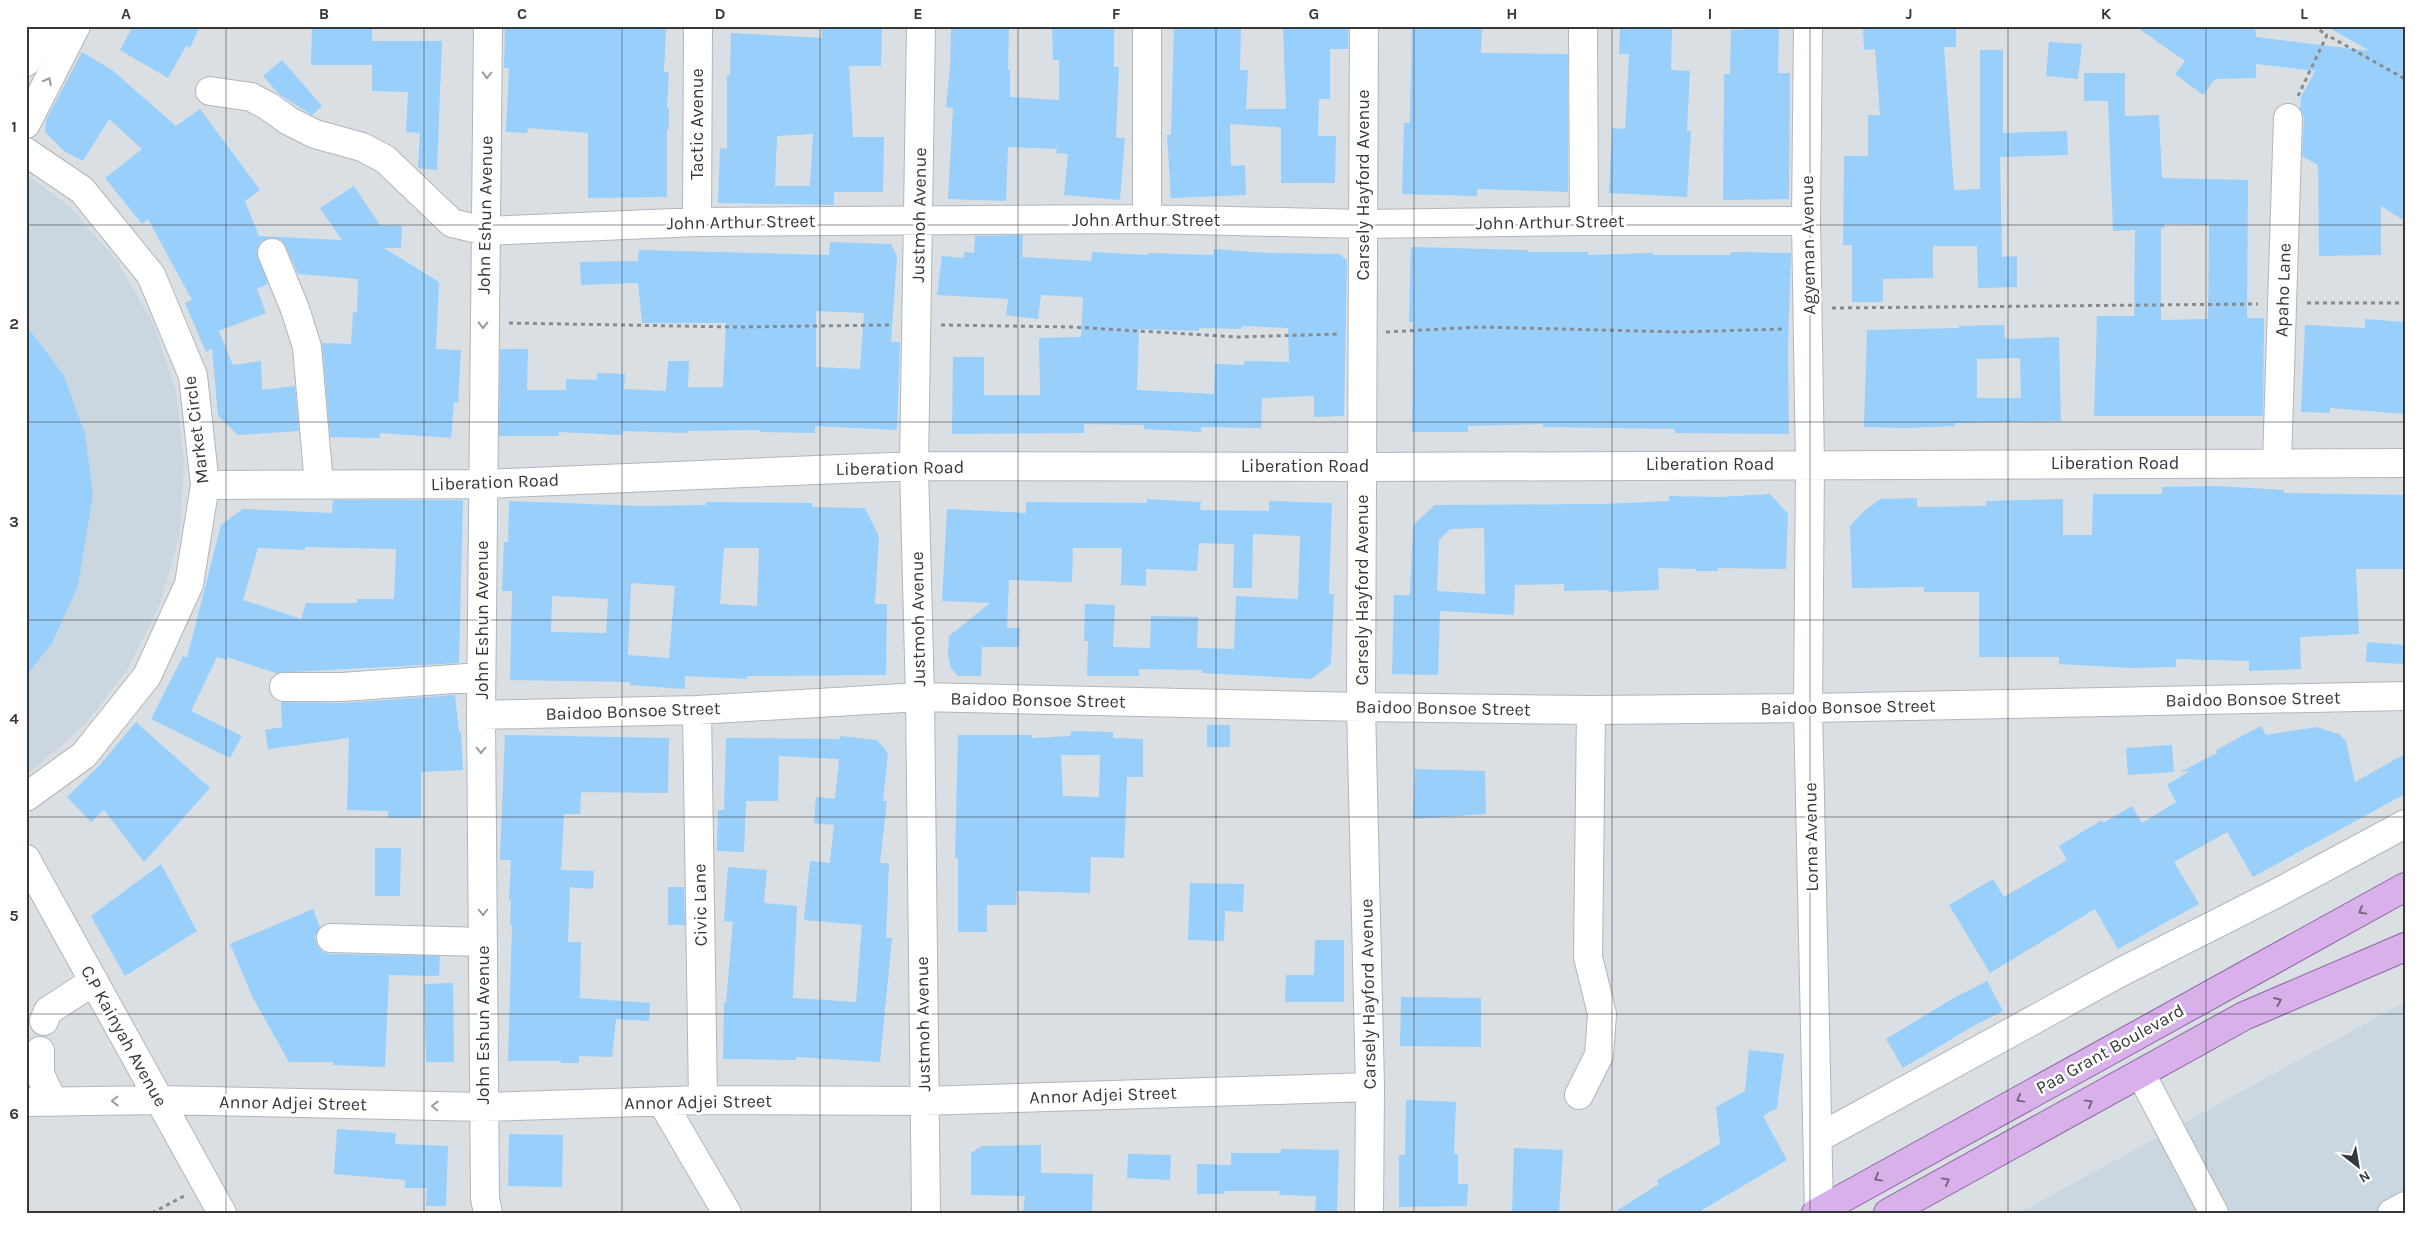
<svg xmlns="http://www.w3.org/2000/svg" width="2431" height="1239" viewBox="0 0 2431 1239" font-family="Karla,sans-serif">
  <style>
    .built { fill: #cad6e0 }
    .building { fill: #98cffb; fill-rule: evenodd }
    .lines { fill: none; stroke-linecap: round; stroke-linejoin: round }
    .minor-casing { stroke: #b1b6bb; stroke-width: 30 }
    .major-casing { stroke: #8e65a3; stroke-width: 30 }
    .path { stroke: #878a8e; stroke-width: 3; stroke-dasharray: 4 4; stroke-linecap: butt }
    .minor { stroke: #fff; stroke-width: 28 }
    .major { stroke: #d8b1ea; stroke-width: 28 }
    .oneway { stroke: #9a9c9c }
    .oneway2 { stroke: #776880 }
    .grid { fill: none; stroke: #36383a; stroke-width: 1; stroke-opacity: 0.55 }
    .labels { text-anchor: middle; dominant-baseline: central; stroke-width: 5; stroke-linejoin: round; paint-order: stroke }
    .street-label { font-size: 18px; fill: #36383a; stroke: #fff }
    .neatline { fill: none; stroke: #36383a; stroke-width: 2 }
    .grid-label { font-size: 16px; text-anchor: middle; font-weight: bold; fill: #36383a }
  </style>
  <rect width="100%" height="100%" fill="#dadfe4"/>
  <path class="built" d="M 26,174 L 70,207 L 117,261 L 153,323 L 176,391 L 184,463 L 180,534 L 160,604 L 128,669 L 84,726 L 26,775 Z
    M 2405,1002 L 2405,1213 L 2019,1213 Z"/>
  <path class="building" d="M 133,26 L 200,26 L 190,48 L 186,46 L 168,78 L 120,50 Z
    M 505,26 L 666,26 L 664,72 L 669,72 L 667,108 L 669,108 L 669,129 L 667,129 L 667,197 L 588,198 L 588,133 L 528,128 L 527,133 L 506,132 L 509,68 L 504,68 Z
    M 822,26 L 882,26 L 881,66 L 849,66 L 853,137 L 884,137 L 883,192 L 834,192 L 834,205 L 718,203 L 720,148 L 727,149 L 727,75 L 730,75 L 731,33 L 822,38 ZM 813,134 L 810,186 L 775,186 L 777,136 Z
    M 951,26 L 1009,26 L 1008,70 L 1010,70 L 1010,97 L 1059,100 L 1059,60 L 1053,60 L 1052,26 L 1114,26 L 1114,67 L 1119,67 L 1116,138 L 1125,138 L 1120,200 L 1064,195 L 1068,154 L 1056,153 L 1057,149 L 1008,147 L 1006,201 L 948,199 L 953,108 L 946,107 L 950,69 Z
    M 1174,26 L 1241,26 L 1240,70 L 1248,70 L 1246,109 L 1286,109 L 1283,26 L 1348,26 L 1348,49 L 1330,49 L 1330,99 L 1319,99 L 1318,136 L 1336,136 L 1335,183 L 1281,183 L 1281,129 L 1278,127 L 1230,124 L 1231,166 L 1245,165 L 1246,195 L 1171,198 L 1167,135 L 1171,135 Z
    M 1412,26 L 1482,26 L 1481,53 L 1568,54 L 1568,192 L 1477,189 L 1477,196 L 1402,194 L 1404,123 L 1410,123 Z
    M 1620,26 L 1672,26 L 1671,70 L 1690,71 L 1687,131 L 1691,131 L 1687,197 L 1609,193 L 1612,128 L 1625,129 L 1629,54 L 1619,54 Z
    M 1745,26 L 1779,26 L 1778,73 L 1790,73 L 1789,199 L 1723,200 L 1724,74 L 1730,74 L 1731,30 L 1745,30 Z
    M 1863,26 L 1956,26 L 1956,47 L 1944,47 L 1954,190 L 1980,189 L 1980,50 L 2003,50 L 2003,133 L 2067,131 L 2068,155 L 2000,157 L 2002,257 L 2017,256 L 2017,287 L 1978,288 L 1977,246 L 1933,246 L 1933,278 L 1883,279 L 1883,302 L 1852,302 L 1852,245 L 1843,245 L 1844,156 L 1868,156 L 1868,115 L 1880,115 L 1875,49 L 1864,50 Z
    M 2135,26 L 2255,26 L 2256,37 L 2370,51 L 2326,26 L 2405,26 L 2405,221 L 2381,206 L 2381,255 L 2319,256 L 2318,165 L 2302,156 L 2304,118 L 2300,109 L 2301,97 L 2315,71 L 2256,64 L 2256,78 L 2215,79 L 2203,95 L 2175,74 L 2185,61 Z
    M 312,28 L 372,29 L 372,41 L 442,41 L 437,170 L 418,168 L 420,133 L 406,132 L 408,92 L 372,91 L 372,65 L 311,65 Z
    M 2049,42 L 2082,44 L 2078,79 L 2046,76 Z
    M 82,52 L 112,70 L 176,126 L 200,109 L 260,190 L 245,201 L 259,236 L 342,240 L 320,208 L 354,186 L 380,225 L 402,226 L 401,248 L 384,248 L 439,282 L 436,349 L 461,350 L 458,403 L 454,402 L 451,438 L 380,433 L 380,438 L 330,437 L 322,343 L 351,344 L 353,312 L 357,313 L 358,279 L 298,274 L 286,247 L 281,240 L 274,238 L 266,239 L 260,243 L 257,251 L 268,284 L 257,289 L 266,313 L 219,331 L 233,365 L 261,361 L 262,390 L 295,386 L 299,431 L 238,435 L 218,416 L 212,349 L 206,352 L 185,303 L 192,300 L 148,219 L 142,224 L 105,178 L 142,149 L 109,119 L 83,161 L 64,151 L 45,132 L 46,120 Z
    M 282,60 L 322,106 L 312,115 L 280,95 L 263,76 Z
    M 2084,73 L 2125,73 L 2125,116 L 2159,115 L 2162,178 L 2248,180 L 2247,318 L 2264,318 L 2263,416 L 2094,416 L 2097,316 L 2134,316 L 2135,230 L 2113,231 L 2108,101 L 2084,101 ZM 2164,224 L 2209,225 L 2208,319 L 2161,320 L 2161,228 L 2165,228 Z
    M 1023,235 L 1022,257 L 1091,261 L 1092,252 L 1148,255 L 1148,253 L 1213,255 L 1214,249 L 1267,253 L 1339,254 L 1347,260 L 1344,416 L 1314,417 L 1314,396 L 1262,398 L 1261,428 L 1201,427 L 1201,432 L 1144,429 L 1144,425 L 1084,424 L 1084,433 L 952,434 L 953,357 L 984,357 L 984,395 L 1040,395 L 1039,338 L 1081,337 L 1083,297 L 1041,295 L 1038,319 L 1006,315 L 1008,299 L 937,295 L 942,256 L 963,258 L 964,252 L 974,253 L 975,236 ZM 1242,326 L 1288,328 L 1289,362 L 1244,361 L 1244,365 L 1215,364 L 1214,394 L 1137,390 L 1139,329 L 1199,331 L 1199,328 L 1241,329 Z
    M 830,242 L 891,244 L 897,256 L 891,342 L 900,342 L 897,430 L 815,426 L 815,433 L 760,432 L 760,430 L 687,431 L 686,433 L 622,431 L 622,435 L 559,432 L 559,436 L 499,436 L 500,349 L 528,349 L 527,390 L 566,390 L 566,379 L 597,380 L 597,373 L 625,374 L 624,389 L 666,391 L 668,361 L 689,361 L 688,387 L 723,387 L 726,323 L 642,323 L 638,283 L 581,285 L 580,262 L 638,261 L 639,250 L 829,255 ZM 816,311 L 864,313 L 860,369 L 816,367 Z
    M 1411,247 L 1528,250 L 1528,252 L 1588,252 L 1588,255 L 1653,253 L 1653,255 L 1731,255 L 1731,252 L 1791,253 L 1788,349 L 1789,434 L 1675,433 L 1675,429 L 1543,427 L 1543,424 L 1468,426 L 1468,432 L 1412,432 L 1413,322 L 1409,322 Z
    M 2365,319 L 2405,322 L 2405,414 L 2330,408 L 2330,413 L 2301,412 L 2305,325 L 2365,328 Z
    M 26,325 L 64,376 L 85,434 L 93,495 L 78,586 L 52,643 L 26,676 Z
    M 2004,325 L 2005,339 L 2059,337 L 2061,421 L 1955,423 L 1955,426 L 1908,428 L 1864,427 L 1867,330 L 1959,328 L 1959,326 ZM 2020,358 L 2021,398 L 1977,398 L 1977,359 Z
    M 2216,486 L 2284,490 L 2284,493 L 2405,495 L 2405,569 L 2356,569 L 2359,634 L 2300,637 L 2301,669 L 2249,671 L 2249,661 L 2176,659 L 2176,667 L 2129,668 L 2059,664 L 2059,657 L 1979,657 L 1979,592 L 1924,592 L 1924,587 L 1852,588 L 1850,526 L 1863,512 L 1880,499 L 1917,498 L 1917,507 L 1986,506 L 1986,501 L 2063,499 L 2063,535 L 2092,535 L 2093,494 L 2162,494 L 2162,487 Z
    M 1770,494 L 1788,514 L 1786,569 L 1718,568 L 1718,571 L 1696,571 L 1696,569 L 1658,568 L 1659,590 L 1609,592 L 1609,590 L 1564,591 L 1564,584 L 1515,585 L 1514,615 L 1440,611 L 1438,675 L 1392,674 L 1394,595 L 1410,595 L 1413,525 L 1435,505 L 1605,504 L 1669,501 L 1669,496 L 1719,497 ZM 1484,528 L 1485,594 L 1437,591 L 1439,540 L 1450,529 Z
    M 1147,499 L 1201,502 L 1200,510 L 1269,511 L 1269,501 L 1332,503 L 1329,594 L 1334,594 L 1331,664 L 1311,679 L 1202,673 L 1202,670 L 1139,669 L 1139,676 L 1087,676 L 1088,641 L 1084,641 L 1085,604 L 1115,605 L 1113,647 L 1150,648 L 1151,616 L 1198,617 L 1197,648 L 1234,649 L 1236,596 L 1298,599 L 1300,536 L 1253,534 L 1252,588 L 1233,588 L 1234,544 L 1199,543 L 1197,571 L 1146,569 L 1146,586 L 1121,585 L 1122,548 L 1073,548 L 1072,582 L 1009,580 L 1007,628 L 1020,628 L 1019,647 L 982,647 L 981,676 L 958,676 L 951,668 L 948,656 L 949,636 L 990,603 L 942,601 L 947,509 L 1026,513 L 1026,502 L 1147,503 Z
    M 333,500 L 463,500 L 459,663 L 276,673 L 227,657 L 227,660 L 217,657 L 191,711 L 242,736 L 230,758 L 151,719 L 183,656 L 187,658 L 221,525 L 243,509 L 332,513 ZM 305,547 L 396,549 L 394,599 L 357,599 L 357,603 L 306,603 L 301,619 L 243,600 L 258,548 L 305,550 Z
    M 509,501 L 641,506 L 706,505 L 706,502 L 812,503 L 812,507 L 865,508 L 879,536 L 875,604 L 887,604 L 886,675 L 747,676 L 747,679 L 685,676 L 685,689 L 630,685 L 630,682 L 510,680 L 512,591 L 502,591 L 504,542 L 508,542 ZM 724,548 L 759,548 L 757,606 L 720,604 ZM 631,583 L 675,586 L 669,658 L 628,655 ZM 552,596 L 608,599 L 606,633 L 551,632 Z
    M 2367,642 L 2405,645 L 2405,664 L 2366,662 Z
    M 455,695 L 459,732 L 461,732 L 463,770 L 421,772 L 421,818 L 388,818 L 388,811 L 347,810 L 349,738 L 268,749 L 265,730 L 282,727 L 281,702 L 343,703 Z
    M 136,722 L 210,788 L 144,862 L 104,810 L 91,822 L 67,797 L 99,766 Z
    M 1207,725 L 1230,725 L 1230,747 L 1207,747 Z
    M 2261,726 L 2266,735 L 2316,727 L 2339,734 L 2346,741 L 2355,782 L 2405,754 L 2405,794 L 2253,877 L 2227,832 L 2174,862 L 2199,904 L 2118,949 L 2095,909 L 1990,973 L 1949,905 L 1993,879 L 2004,897 L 2067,860 L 2059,846 L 2102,820 L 2103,823 L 2132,806 L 2142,823 L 2176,802 L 2167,785 L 2190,771 L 2180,772 L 2217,753 L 2216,750 Z
    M 1071,731 L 1113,732 L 1113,738 L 1143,739 L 1143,777 L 1127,777 L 1124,858 L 1091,857 L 1090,893 L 1017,891 L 1016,905 L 987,905 L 987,932 L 958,932 L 958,858 L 955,858 L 958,735 L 1032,735 L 1032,738 L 1071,736 ZM 1061,755 L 1100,755 L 1099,797 L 1063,796 Z
    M 505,735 L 669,738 L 668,793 L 581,792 L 580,814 L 564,814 L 561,870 L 594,871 L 593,889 L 570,887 L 568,942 L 581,942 L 580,998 L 650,1003 L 649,1021 L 616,1019 L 612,1057 L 579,1056 L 579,1063 L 561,1063 L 561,1061 L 508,1061 L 512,925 L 510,925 L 511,900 L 509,900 L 511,860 L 500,860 Z
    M 840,736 L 877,740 L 888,753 L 883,801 L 887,801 L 880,863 L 889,863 L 886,938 L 892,938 L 880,1062 L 796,1057 L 796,1060 L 723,1059 L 724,1003 L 726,1003 L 733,922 L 724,921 L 728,867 L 767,870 L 764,903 L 797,906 L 793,998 L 856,1002 L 862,925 L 804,920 L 810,861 L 830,863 L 834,825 L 814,823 L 816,797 L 835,799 L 839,759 L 779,756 L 778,801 L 746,801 L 744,852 L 717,851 L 718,810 L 724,810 L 726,738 L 840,739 Z
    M 2172,745 L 2174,772 L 2128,775 L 2126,748 Z
    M 1415,769 L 1485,771 L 1486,814 L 1413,819 Z
    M 375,848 L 401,848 L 400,896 L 375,896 Z
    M 161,864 L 197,931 L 125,976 L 91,916 Z
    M 1190,883 L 1244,884 L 1243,912 L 1225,911 L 1224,941 L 1188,940 Z
    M 668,887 L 684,887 L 685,925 L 668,925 Z
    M 313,909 L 320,928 L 315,937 L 317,945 L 323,952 L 331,954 L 440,956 L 439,976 L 389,975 L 385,1067 L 333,1065 L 333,1062 L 289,1062 L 253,998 L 230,944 Z
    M 1315,940 L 1344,940 L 1344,1002 L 1285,1002 L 1286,975 L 1314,975 Z
    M 1987,981 L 2003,1011 L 1975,1025 L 1903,1068 L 1886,1039 L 1952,999 Z
    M 453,983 L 454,1062 L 426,1062 L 424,984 Z
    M 1401,997 L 1481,998 L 1481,1047 L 1400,1046 Z
    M 1749,1050 L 1784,1054 L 1777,1108 L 1763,1116 L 1787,1160 L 1697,1213 L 1613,1213 L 1659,1184 L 1657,1180 L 1720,1144 L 1716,1107 L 1745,1091 Z
    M 1406,1100 L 1456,1102 L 1454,1154 L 1458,1154 L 1458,1184 L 1468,1184 L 1467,1206 L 1399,1207 L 1399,1155 L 1405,1155 Z
    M 337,1129 L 396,1133 L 395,1144 L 448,1146 L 446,1206 L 426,1206 L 427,1188 L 405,1188 L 405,1180 L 334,1174 Z
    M 509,1134 L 563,1135 L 562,1187 L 508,1186 Z
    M 1041,1145 L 1041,1173 L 1093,1174 L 1092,1213 L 1023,1213 L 1025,1196 L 971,1195 L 971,1153 L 982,1146 Z
    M 1514,1148 L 1563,1150 L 1559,1213 L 1512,1213 Z
    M 1281,1149 L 1339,1150 L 1337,1213 L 1315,1213 L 1316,1196 L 1279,1195 L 1280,1191 L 1224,1191 L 1224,1194 L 1197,1194 L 1197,1164 L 1231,1165 L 1231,1153 L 1281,1153 Z
    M 1128,1154 L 1171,1155 L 1170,1180 L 1127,1178 Z"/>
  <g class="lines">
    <g class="minor-casing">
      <path id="minor" d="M 488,26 L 481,715 L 485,1198 L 488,1213
        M 921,26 L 914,466 L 920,697 L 926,1213
        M 1364,26 L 1361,707 L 1370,1087 L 1369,1213
        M 1583,26 L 1584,221
        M 1808,26 L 1806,221 L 1810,463 L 1808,708 L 1819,1211
        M 26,62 L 45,26
        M 210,91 L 251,97 L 268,106 L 289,121 L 315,134 L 362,147 L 385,159 L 452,223 L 485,231 L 697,222 L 1147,219 L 1364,224 L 1584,221 L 1806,221
        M 26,124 L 76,26
        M 26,152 L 82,190 L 151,275 L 193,376 L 205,485 L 189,584 L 147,676 L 84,755 L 26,797
        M 1147,219 L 1147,26
        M 697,222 L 698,26
        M 272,253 L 295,309 L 307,347 L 319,485
        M 2277,462 L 2288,118
        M 205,485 L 483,484 L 914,466 L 1362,467 L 2405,463
        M 284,687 L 342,687 L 481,677
        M 697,710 L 703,1100
        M 481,715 L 697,710 L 920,697 L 1361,707 L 1591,710 L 1808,708 L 2405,696
        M 26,859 L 222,1213
        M 331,938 L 483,942
        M 44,1021 L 48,1011 L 94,981
        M 40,1051 L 40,1074 L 53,1102
        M 2141,1074 L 2214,1213
        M 1579,1095 L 1599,1055 L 1602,1014 L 1588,957 L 1591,710
        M 26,1102 L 159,1100 L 484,1107 L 703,1100 L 924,1101 L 1370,1087
        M 662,1102 L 727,1213
        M 1818,1138 L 2121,972 L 2277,893 L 2405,824
        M 2392,1213 L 2405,1206"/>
    </g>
    <g class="major-casing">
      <path id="major" d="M 1816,1213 L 2405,887
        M 1888,1213 L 2244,1016 L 2405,947"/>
    </g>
    <path class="path" d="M 2313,26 L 2327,35
      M 2298,96 L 2327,35 L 2405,79
      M 2307,303 L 2405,303
      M 1832,308 L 2258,304
      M 509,323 L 736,327 L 892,325
      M 941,325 L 1073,327 L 1237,337 L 1339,334
      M 1386,332 L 1479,327 L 1679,332 L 1784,329
      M 152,1213 L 186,1195"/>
    <use href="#minor" class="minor"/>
    <use href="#major" class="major"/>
  </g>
  <defs><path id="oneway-chevron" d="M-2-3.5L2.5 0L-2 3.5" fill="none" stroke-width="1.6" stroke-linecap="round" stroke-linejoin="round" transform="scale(1.25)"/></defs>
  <g class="oneway">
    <use href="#oneway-chevron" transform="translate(487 75) rotate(91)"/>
    <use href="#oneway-chevron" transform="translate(48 81) rotate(-63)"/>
    <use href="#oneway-chevron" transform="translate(483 325) rotate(91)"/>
    <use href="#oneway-chevron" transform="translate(481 750) rotate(90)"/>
    <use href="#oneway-chevron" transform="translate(483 912) rotate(90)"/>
    <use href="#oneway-chevron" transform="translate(115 1101) rotate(179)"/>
    <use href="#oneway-chevron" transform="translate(435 1106) rotate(-179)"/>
  </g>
  <g class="oneway2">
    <use href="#oneway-chevron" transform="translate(2362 911) rotate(151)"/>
    <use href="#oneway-chevron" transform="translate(2278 1001) rotate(-23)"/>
    <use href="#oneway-chevron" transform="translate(2020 1099) rotate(151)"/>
    <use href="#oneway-chevron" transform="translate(2089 1103) rotate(-29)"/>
    <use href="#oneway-chevron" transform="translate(1878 1178) rotate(151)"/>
    <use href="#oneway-chevron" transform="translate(1946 1181) rotate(-29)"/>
  </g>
  <path class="grid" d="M 226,26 L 226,1213M 424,26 L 424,1213M 622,26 L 622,1213M 820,26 L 820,1213M 1018,26 L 1018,1213M 1216,26 L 1216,1213M 1414,26 L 1414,1213M 1612,26 L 1612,1213M 1810,26 L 1810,1213M 2008,26 L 2008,1213M 2206,26 L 2206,1213M 26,225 L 2405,225M 26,422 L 2405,422M 26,620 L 2405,620M 26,817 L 2405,817M 26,1014 L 2405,1014"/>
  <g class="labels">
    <g class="street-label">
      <text transform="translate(697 124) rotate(-90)">Tactic Avenue</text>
      <text transform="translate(1363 185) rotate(-90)">Carsely Hayford Avenue</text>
      <text transform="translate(485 215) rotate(-89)">John Eshun Avenue</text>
      <text transform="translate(919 215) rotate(-89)">Justmoh Avenue</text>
      <text x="1146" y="220">John Arthur Street</text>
      <text transform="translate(741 222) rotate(-1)">John Arthur Street</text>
      <text transform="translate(1550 222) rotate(-1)">John Arthur Street</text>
      <text transform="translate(1808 245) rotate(-91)">Agyeman Avenue</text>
      <text transform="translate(2283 290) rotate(-88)">Apaho Lane</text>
      <text transform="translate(196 430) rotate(-97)">Market Circle</text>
      <text x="2115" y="463">Liberation Road</text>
      <text x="1710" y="464">Liberation Road</text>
      <text x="1305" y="466">Liberation Road</text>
      <text transform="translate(900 468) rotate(-1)">Liberation Road</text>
      <text transform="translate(495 482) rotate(-2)">Liberation Road</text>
      <text transform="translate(1362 590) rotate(-90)">Carsely Hayford Avenue</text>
      <text transform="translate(918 619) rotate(-91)">Justmoh Avenue</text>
      <text transform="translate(482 620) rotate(-90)">John Eshun Avenue</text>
      <text transform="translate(2253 699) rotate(-1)">Baidoo Bonsoe Street</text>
      <text transform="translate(1038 700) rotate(1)">Baidoo Bonsoe Street</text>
      <text transform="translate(1848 707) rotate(-1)">Baidoo Bonsoe Street</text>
      <text transform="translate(1443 708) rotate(1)">Baidoo Bonsoe Street</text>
      <text transform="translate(633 711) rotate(-2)">Baidoo Bonsoe Street</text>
      <text transform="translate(1811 837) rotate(-91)">Lorna Avenue</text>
      <text transform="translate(700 905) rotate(-91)">Civic Lane</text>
      <text transform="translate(1368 994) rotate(-91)">Carsely Hayford Avenue</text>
      <text transform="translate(923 1024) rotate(-91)">Justmoh Avenue</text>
      <text transform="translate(483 1025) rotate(-90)">John Eshun Avenue</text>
      <text transform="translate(124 1036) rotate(61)">C.P Kainyah Avenue</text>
      <text transform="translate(2110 1049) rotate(-29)">Paa Grant Boulevard</text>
      <text transform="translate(1103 1095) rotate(-2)">Annor Adjei Street</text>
      <text transform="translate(698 1102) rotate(-1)">Annor Adjei Street</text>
      <text transform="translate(293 1103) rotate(1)">Annor Adjei Street</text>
    </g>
  </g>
  <rect width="2431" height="1239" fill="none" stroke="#ffffff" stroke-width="55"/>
  <g transform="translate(2358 1166) rotate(149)" stroke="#ffffff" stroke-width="4" paint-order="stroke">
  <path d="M0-4L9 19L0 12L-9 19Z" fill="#36383a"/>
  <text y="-8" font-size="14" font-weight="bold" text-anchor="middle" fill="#36383a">N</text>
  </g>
  <rect x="28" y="28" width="2376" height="1184" class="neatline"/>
  <g class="grid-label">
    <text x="126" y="19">A</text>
    <text x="324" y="19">B</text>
    <text x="522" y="19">C</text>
    <text x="720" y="19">D</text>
    <text x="918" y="19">E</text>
    <text x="1116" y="19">F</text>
    <text x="1314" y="19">G</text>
    <text x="1512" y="19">H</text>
    <text x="1710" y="19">I</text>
    <text x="1909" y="19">J</text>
    <text x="2106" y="19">K</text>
    <text x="2304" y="19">L</text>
    <text x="14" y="132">1</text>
    <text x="14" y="329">2</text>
    <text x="14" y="527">3</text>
    <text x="14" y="724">4</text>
    <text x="14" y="921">5</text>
    <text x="14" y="1119">6</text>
  </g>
</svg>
